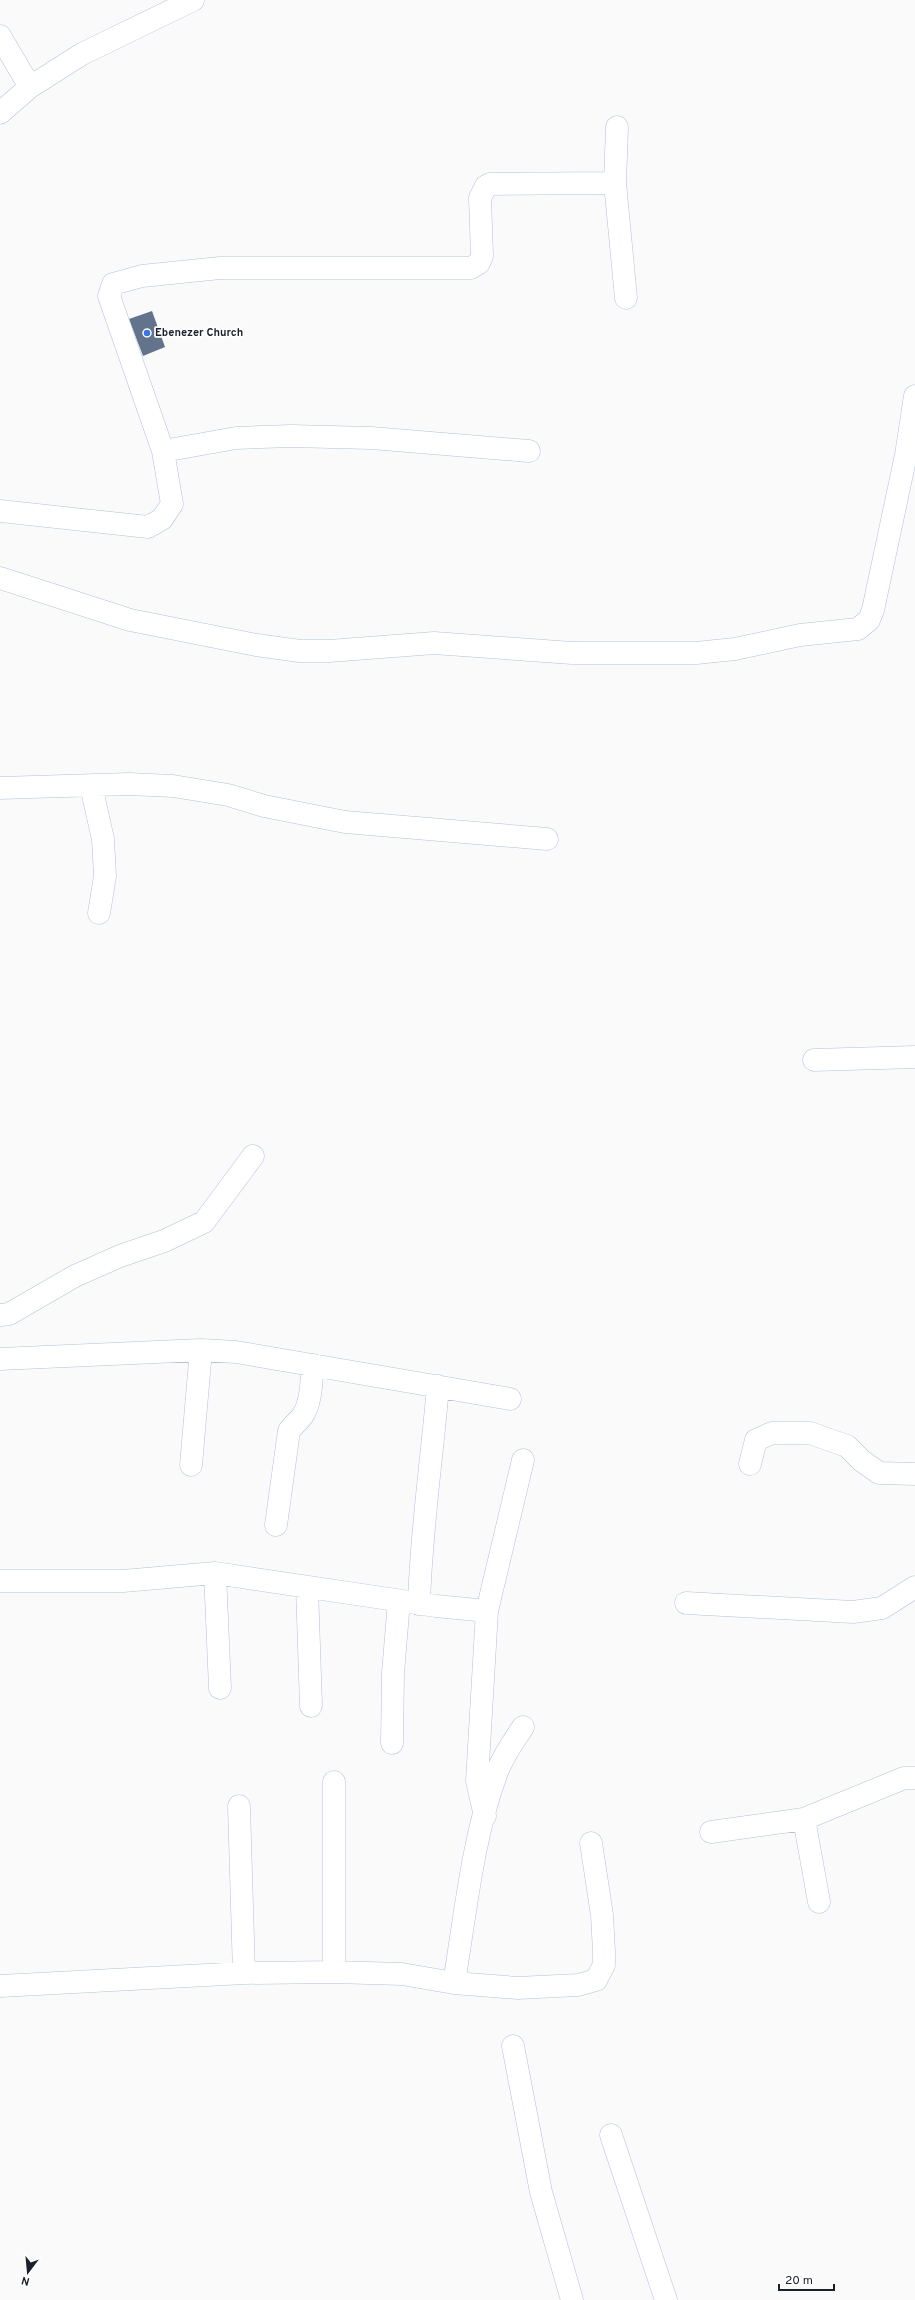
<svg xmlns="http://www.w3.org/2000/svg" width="915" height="2300" viewBox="0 0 915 2300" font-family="Overpass,sans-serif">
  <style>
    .building { fill: #64738c }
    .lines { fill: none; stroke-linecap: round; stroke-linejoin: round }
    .minor-casing { stroke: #b2c1dd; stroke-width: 23 }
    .minor { stroke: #fff; stroke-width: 22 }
    .poi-dot { fill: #3a75e4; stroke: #fff; stroke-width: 1.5 }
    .labels { text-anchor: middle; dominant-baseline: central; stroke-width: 3.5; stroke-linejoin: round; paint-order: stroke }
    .poi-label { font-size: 11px; font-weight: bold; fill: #1b212b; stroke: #fff; text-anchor: start }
  </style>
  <rect width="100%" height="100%" fill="#fafafa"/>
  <path class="building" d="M 152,311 L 165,347 L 143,356 L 129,319 Z"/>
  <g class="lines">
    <g class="minor-casing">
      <path id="minor" d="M 0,36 L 30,87 L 82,54 L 193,0
        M 0,113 L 30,87
        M 617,127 L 615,183 L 626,298
        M 163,451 L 236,438 L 291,436 L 371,438 L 529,451
        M 0,511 L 148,527 L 162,519 L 172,504 L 163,451 L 109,296 L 113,284 L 142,276 L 220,268 L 471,268 L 479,263 L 482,256 L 480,198 L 486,186 L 490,184 L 615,183
        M 0,578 L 130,620 L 256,645 L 300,651 L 329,651 L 434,643 L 572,653 L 696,653 L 735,649 L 800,635 L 858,629 L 869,620 L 873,610 L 906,455 L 915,396
        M 91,786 L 103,839 L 105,876 L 99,913
        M 0,788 L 129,784 L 173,786 L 228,795 L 264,806 L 345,822 L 547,839
        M 814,1060 L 915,1057
        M 0,1315 L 9,1314 L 75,1276 L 120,1256 L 164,1241 L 204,1222 L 253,1156
        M 0,1359 L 201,1350 L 236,1352 L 510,1399
        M 750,1464 L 756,1440 L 772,1433 L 810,1433 L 847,1446 L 862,1461 L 879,1473 L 915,1474
        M 191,1465 L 201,1350
        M 276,1525 L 289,1431 C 293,1425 299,1421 303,1415 C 312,1401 311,1380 313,1365
        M 215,1573 L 220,1688
        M 0,1581 L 123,1581 L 215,1573 L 436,1606 L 487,1611
        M 307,1587 L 311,1706
        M 686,1603 L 853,1612 L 882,1608 L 915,1587
        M 419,1604 C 421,1531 432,1459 438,1386
        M 392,1743 L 393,1673 L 399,1601
        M 239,1806 L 244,1973
        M 485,1816 L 477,1781 L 487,1611 L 523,1460
        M 804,1819 L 819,1902
        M 711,1832 L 804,1819 L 904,1778 L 915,1778
        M 334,1972 L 334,1782
        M 454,1983 C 465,1916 473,1836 497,1772 C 503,1756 513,1742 523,1727
        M 0,1986 L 244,1973 L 334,1972 L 402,1974 L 454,1983 L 518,1988 L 578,1985 L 596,1980 L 604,1965 L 604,1952 L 602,1915 L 591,1843
        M 513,2046 L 541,2192 L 572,2300
        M 611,2135 L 666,2300"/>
    </g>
    <use href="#minor" class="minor"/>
  </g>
  <circle class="poi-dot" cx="147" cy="333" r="4"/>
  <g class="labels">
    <g class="poi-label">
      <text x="155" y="333">Ebenezer Church</text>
    </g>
  </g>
  <g transform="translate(28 2272) rotate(196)" stroke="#ffffff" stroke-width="3" paint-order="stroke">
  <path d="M0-3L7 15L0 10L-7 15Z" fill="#1b212b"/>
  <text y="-6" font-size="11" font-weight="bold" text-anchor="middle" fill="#1b212b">N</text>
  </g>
  <path d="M779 2284v6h55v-6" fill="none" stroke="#1b212b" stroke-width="2"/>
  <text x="785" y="2284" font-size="12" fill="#1b212b" stroke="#ffffff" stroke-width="3" paint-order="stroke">20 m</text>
</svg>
